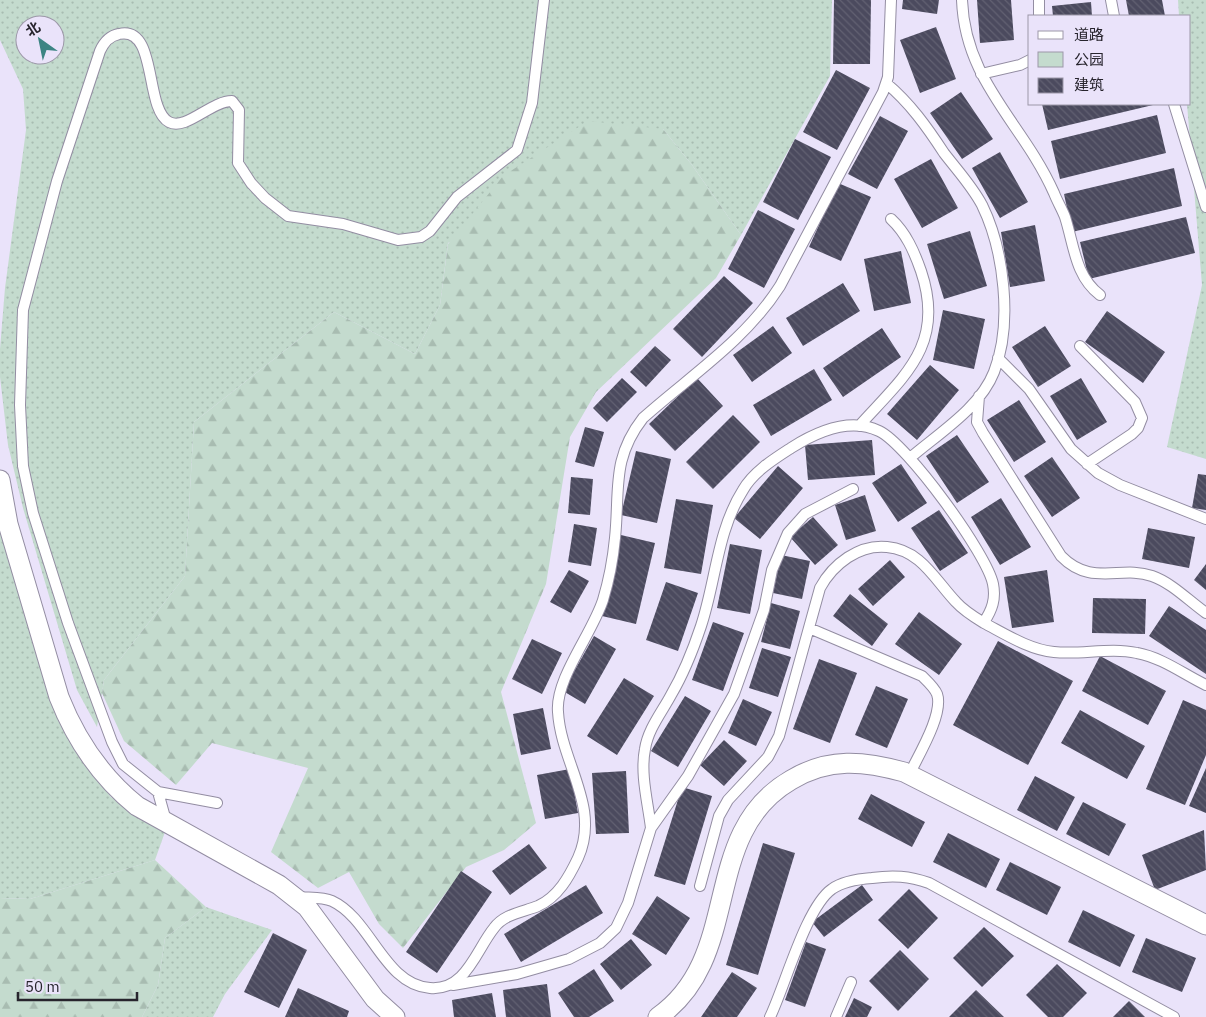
<svg xmlns="http://www.w3.org/2000/svg" width="1206" height="1017" viewBox="0 0 1206 1017" font-family="'IBM Plex Sans','Noto Sans SC',sans-serif">
  <style>
    .green { fill: url(#green-dots); fill-rule: evenodd }
    .forest { fill: url(#forest-firs) }
    .building { fill: url(#building-back-hatch) }
    .lines { fill: none; stroke-linecap: round; stroke-linejoin: round }
    .service-casing { stroke: #938da2; stroke-width: 12 }
    .minor-casing { stroke: #938da2; stroke-width: 21 }
    .service { stroke: #fff; stroke-width: 10 }
    .minor { stroke: #fff; stroke-width: 19 }
  </style>
  <defs>
    <pattern id="green-dots" width="8" height="8" patternUnits="userSpaceOnUse" patternTransform="scale(1.25)"><rect width="8" height="8" fill="#c4dbce"/><path d="M2 2h.1M6 6h.1" fill="none" stroke="#a8bcb1" stroke-width="1.8" stroke-linecap="round"/></pattern>
    <pattern id="forest-firs" width="22" height="20" patternUnits="userSpaceOnUse" patternTransform="scale(1.25)"><rect width="22" height="20" fill="#c4dbce"/><path d="M5 1l3.5 6h-7zM16 11l3.5 6h-7z" fill="#a8bcb1"/></pattern>
    <pattern id="building-back-hatch" width="6" height="6" patternUnits="userSpaceOnUse" patternTransform="scale(1.25)"><rect width="6" height="6" fill="#4b4a5e"/><path d="M-1 5l2 2M0 0l6 6M5-1l2 2" fill="none" stroke="#626172"/></pattern>
  </defs>
  <rect width="100%" height="100%" fill="#eae3fa"/>
  <path class="green" d="M 0,0 L 832,0 L 830,76 L 741,235 L 692,165 L 663,129 L 448,243 L 440,305 L 415,354 L 334,312 L 194,422 L 185,576 L 104,680 L 97,727 L 77,690 L 23,508 L 8,445 L 0,377 L 0,349 L 5,288 L 26,130 L 23,89 L 0,40 ZM 25,25 L 55,25 L 55,55 L 25,55 Z
    M 1178,0 L 1206,0 L 1206,459 L 1167,447 L 1202,285 L 1187,104 L 1190,104 L 1190,16 L 1179,16 Z
    M 0,515 L 57,710 L 79,756 L 111,797 L 165,832 L 155,860 L 30,899 L 0,898 Z
    M 206,907 L 272,930 L 225,994 L 213,1017 L 142,1017 L 158,985 L 165,938 Z"/>
  <path class="forest" d="M 588,121 L 663,129 L 692,165 L 741,235 L 716,278 L 596,392 L 570,437 L 546,584 L 501,692 L 536,823 L 504,850 L 466,867 L 403,948 L 379,924 L 349,872 L 318,888 L 271,852 L 308,768 L 212,743 L 176,785 L 124,741 L 102,693 L 104,680 L 185,576 L 194,422 L 334,312 L 415,354 L 440,305 L 448,244 L 503,176 Z
    M 155,860 L 206,907 L 165,938 L 158,985 L 142,1017 L 0,1017 L 0,898 L 30,899 Z"/>
  <path class="building" d="M 834,0 L 871,0 L 870,64 L 833,64 Z
    M 903,0 L 939,0 L 937,14 L 902,9 Z
    M 977,0 L 1011,0 L 1014,40 L 980,43 Z
    M 1126,0 L 1162,0 L 1165,16 L 1129,16 Z
    M 1091,2 L 1092,16 L 1053,16 L 1052,6 Z
    M 936,27 L 956,79 L 920,93 L 900,40 Z
    M 836,70 L 870,88 L 837,150 L 803,132 Z
    M 961,92 L 993,139 L 962,159 L 930,113 Z
    M 1042,104 L 1153,104 L 1153,105 L 1048,130 Z
    M 1157,115 L 1166,153 L 1060,179 L 1051,141 Z
    M 880,116 L 908,131 L 877,189 L 848,174 Z
    M 795,139 L 831,157 L 798,220 L 763,202 Z
    M 1000,152 L 1028,202 L 1000,218 L 972,168 Z
    M 931,159 L 958,208 L 922,228 L 894,179 Z
    M 1174,168 L 1182,206 L 1072,232 L 1064,194 Z
    M 838,183 L 871,197 L 841,261 L 809,247 Z
    M 758,210 L 795,229 L 764,288 L 728,269 Z
    M 1186,217 L 1195,253 L 1089,279 L 1080,242 Z
    M 1035,225 L 1045,281 L 1010,287 L 1001,232 Z
    M 970,231 L 987,286 L 944,299 L 927,244 Z
    M 901,251 L 911,303 L 874,311 L 864,259 Z
    M 724,276 L 753,303 L 702,357 L 673,329 Z
    M 843,283 L 860,311 L 803,346 L 786,318 Z
    M 943,310 L 985,319 L 974,369 L 933,360 Z
    M 1107,311 L 1165,352 L 1143,383 L 1085,342 Z
    M 773,326 L 792,353 L 752,382 L 733,355 Z
    M 1045,326 L 1071,366 L 1038,387 L 1012,347 Z
    M 882,328 L 901,357 L 843,397 L 823,368 Z
    M 655,346 L 671,360 L 646,387 L 630,372 Z
    M 930,365 L 959,390 L 917,440 L 887,414 Z
    M 814,369 L 832,400 L 771,436 L 753,405 Z
    M 622,378 L 637,392 L 607,422 L 593,408 Z
    M 697,378 L 723,406 L 675,451 L 649,424 Z
    M 1081,378 L 1107,422 L 1077,440 L 1050,396 Z
    M 1019,400 L 1046,442 L 1014,462 L 987,420 Z
    M 733,415 L 760,442 L 713,489 L 686,462 Z
    M 585,427 L 604,432 L 594,467 L 575,462 Z
    M 957,435 L 989,482 L 957,503 L 926,456 Z
    M 872,440 L 875,475 L 808,480 L 805,445 Z
    M 636,451 L 671,459 L 657,523 L 621,515 Z
    M 1052,457 L 1080,498 L 1052,517 L 1024,476 Z
    M 901,464 L 927,503 L 898,522 L 872,483 Z
    M 778,466 L 803,488 L 760,539 L 734,518 Z
    M 1198,474 L 1206,475 L 1206,510 L 1192,508 Z
    M 571,477 L 593,479 L 590,515 L 568,513 Z
    M 865,495 L 876,531 L 846,540 L 835,505 Z
    M 1001,498 L 1031,547 L 1000,565 L 971,517 Z
    M 676,499 L 713,505 L 701,574 L 664,568 Z
    M 939,510 L 968,553 L 940,571 L 911,528 Z
    M 813,517 L 838,545 L 815,565 L 790,537 Z
    M 574,524 L 597,528 L 591,566 L 568,562 Z
    M 1148,528 L 1195,537 L 1189,568 L 1142,559 Z
    M 621,535 L 655,543 L 636,624 L 602,616 Z
    M 730,544 L 762,550 L 750,614 L 717,608 Z
    M 781,555 L 810,561 L 802,599 L 773,593 Z
    M 890,560 L 905,577 L 873,606 L 858,589 Z
    M 1206,564 L 1206,590 L 1194,580 Z
    M 569,570 L 589,581 L 571,613 L 550,602 Z
    M 1047,570 L 1054,622 L 1012,628 L 1004,577 Z
    M 666,582 L 698,593 L 678,651 L 646,640 Z
    M 850,594 L 888,624 L 872,646 L 833,616 Z
    M 1093,598 L 1146,599 L 1145,634 L 1092,633 Z
    M 771,603 L 800,611 L 790,649 L 761,642 Z
    M 1169,606 L 1206,630 L 1206,674 L 1149,636 Z
    M 919,612 L 962,644 L 939,675 L 895,644 Z
    M 713,622 L 744,633 L 723,691 L 692,680 Z
    M 594,636 L 616,649 L 585,704 L 563,691 Z
    M 532,639 L 562,653 L 542,694 L 512,679 Z
    M 998,641 L 1073,681 L 1028,765 L 953,725 Z
    M 762,648 L 791,657 L 778,697 L 749,688 Z
    M 1100,656 L 1166,691 L 1148,725 L 1082,691 Z
    M 819,659 L 857,673 L 830,743 L 793,729 Z
    M 624,678 L 654,696 L 617,755 L 587,736 Z
    M 876,686 L 908,699 L 887,748 L 855,735 Z
    M 685,696 L 711,711 L 678,767 L 651,751 Z
    M 743,699 L 772,712 L 756,746 L 728,733 Z
    M 1183,700 L 1206,710 L 1206,755 L 1185,805 L 1146,789 Z
    M 543,708 L 551,749 L 521,755 L 513,714 Z
    M 1080,710 L 1145,746 L 1127,779 L 1061,743 Z
    M 724,740 L 747,761 L 724,786 L 700,765 Z
    M 1206,768 L 1206,813 L 1189,806 Z
    M 570,769 L 578,813 L 545,819 L 537,775 Z
    M 626,771 L 629,833 L 596,834 L 592,773 Z
    M 1035,776 L 1075,797 L 1057,831 L 1017,810 Z
    M 682,787 L 712,796 L 685,885 L 654,876 Z
    M 871,794 L 925,822 L 912,847 L 858,819 Z
    M 1083,802 L 1126,824 L 1109,856 L 1066,834 Z
    M 1204,830 L 1206,870 L 1155,890 L 1142,855 Z
    M 948,833 L 1000,859 L 986,888 L 933,862 Z
    M 763,843 L 795,853 L 758,975 L 726,965 Z
    M 529,844 L 547,868 L 510,895 L 492,871 Z
    M 1010,862 L 1061,887 L 1047,915 L 996,890 Z
    M 461,871 L 492,892 L 437,973 L 406,952 Z
    M 586,885 L 603,913 L 521,962 L 504,934 Z
    M 862,885 L 873,900 L 824,937 L 812,922 Z
    M 909,889 L 938,918 L 908,949 L 878,920 Z
    M 657,896 L 690,918 L 666,955 L 632,934 Z
    M 1083,910 L 1135,935 L 1120,967 L 1068,942 Z
    M 984,927 L 1014,956 L 982,987 L 953,958 Z
    M 273,933 L 307,950 L 279,1008 L 244,992 Z
    M 1146,938 L 1196,958 L 1182,992 L 1132,972 Z
    M 631,939 L 652,965 L 621,990 L 600,964 Z
    M 806,942 L 826,949 L 805,1007 L 785,1000 Z
    M 900,950 L 929,979 L 898,1011 L 869,981 Z
    M 1057,964 L 1087,993 L 1063,1017 L 1048,1017 L 1026,995 Z
    M 594,969 L 614,1001 L 589,1017 L 574,1017 L 558,993 Z
    M 732,972 L 757,988 L 737,1017 L 701,1017 Z
    M 547,984 L 551,1017 L 506,1017 L 503,990 Z
    M 298,988 L 349,1011 L 347,1017 L 285,1017 Z
    M 976,990 L 1004,1017 L 949,1017 Z
    M 492,993 L 496,1017 L 454,1017 L 452,1000 Z
    M 854,998 L 872,1007 L 867,1017 L 845,1017 Z
    M 1129,1001 L 1145,1017 L 1113,1017 Z"/>
  <g class="lines">
    <g class="service-casing">
      <path id="service" d="M 962,0 C 965,82 1023,123 1054,193 C 1057,201 1062,209 1065,217 C 1074,245 1075,276 1100,295
        M 1039,0 L 1039,16
        M 1111,0 L 1114,16
        M 981,74 L 1020,65 L 1030,60
        M 886,83 C 910,103 927,127 944,153 C 957,170 972,186 982,205 C 1004,250 1013,324 994,372 C 980,408 939,433 910,458
        M 1174,104 L 1206,207
        M 1080,346 L 1135,402 L 1142,418 L 1138,428 L 1132,434 L 1087,464
        M 998,358 L 1029,389 L 1071,449 L 1098,473 L 1120,485 L 1206,519
        M 979,396 L 977,422 L 983,433 L 1061,556 C 1091,587 1121,565 1152,576 C 1172,583 1189,601 1206,613
        M 859,426 C 904,376 946,345 921,271 C 914,251 906,233 891,219
        M 809,628 L 922,676 C 927,681 934,687 937,694 C 944,714 918,756 909,775
        M 158,792 L 217,803
        M 166,821 L 158,792 L 123,764 L 112,742 L 68,623 L 33,513 L 23,466 L 20,405 L 23,310 L 57,181 L 100,51 C 104,42 109,36 119,34 C 158,25 144,109 169,122 C 186,131 211,101 232,101 L 239,110 L 238,163 L 251,183 L 265,198 L 288,216 L 343,224 L 398,240 L 421,237 L 430,231 L 457,197 L 517,150 L 532,103 L 544,0
        M 651,828 C 648,803 640,774 645,749 C 648,729 662,712 671,695 C 684,673 693,650 701,626 C 716,581 717,531 743,490 C 753,472 774,459 791,448 C 816,432 850,417 879,431 C 907,444 987,554 993,584 C 996,599 992,610 984,622
        M 700,886 L 719,816 L 728,800 L 768,757 L 779,736 L 820,588 C 833,564 859,544 887,547 C 921,550 935,580 956,602 C 964,611 974,617 984,623 C 1005,634 1030,650 1054,652 C 1081,655 1110,647 1137,653 C 1163,658 1183,674 1206,685
        M 299,897 C 309,898 323,897 332,901 C 371,919 384,985 430,988 C 466,991 476,950 494,928 C 504,914 523,912 538,906 C 558,897 569,877 578,858 C 601,807 561,763 558,712 C 555,679 592,634 603,600 C 609,580 613,559 615,538 C 620,491 611,459 643,418 C 690,376 745,341 780,286 L 883,92 L 888,77 L 891,0
        M 453,985 L 517,974 L 569,959 L 600,943 L 616,928 L 628,903 L 651,828 L 688,776 L 734,694 L 764,610 L 772,570 L 788,533 L 805,514 L 853,489
        M 770,1017 C 785,986 806,907 832,889 C 843,881 859,879 872,878 C 893,875 909,876 929,883 L 1174,1017
        M 836,1017 L 851,982"/>
    </g>
    <g class="minor-casing">
      <path id="minor" d="M 0,480 L 8,524 L 59,697 C 76,740 101,777 137,806 L 279,885 L 307,907 L 375,999 L 395,1017
        M 658,1017 C 745,956 698,834 791,780 C 829,757 864,761 904,772 L 1206,925"/>
    </g>
    <use href="#service" class="service"/>
    <use href="#minor" class="minor"/>
  </g>
  <rect x="1028" y="15" width="162" height="90" fill="#eae3fa" stroke="#9c97a8"/>
  <rect x="1038" y="31" width="25" height="8" fill="#ffffff" stroke="#9c97a8"/>
  <text x="1074" y="40" font-size="15" fill="#27242d">道路</text>
  <rect x="1038" y="52" width="25" height="15" fill="#c4dbce" stroke="#9c97a8"/>
  <text x="1074" y="65" font-size="15" fill="#27242d">公园</text>
  <rect x="1038" y="78" width="25" height="15" fill="url(#building-back-hatch)" stroke="#9c97a8"/>
  <text x="1074" y="90" font-size="15" fill="#27242d">建筑</text>
  <g transform="translate(40 40) rotate(327)"><circle r="24" fill="#eae3fa" stroke="#9c97a8"/>
  <path d="M0-4L9 19L0 12L-9 19Z" fill="#3c8483"/>
  <text y="-8" font-size="14" font-weight="bold" text-anchor="middle" fill="#27242d">北</text>
  </g>
  <path d="M18 992v8h119v-8" fill="none" stroke="#27242d" stroke-width="2.5"/>
  <text x="25" y="992" font-size="15" fill="#27242d" stroke="#eae3fa" stroke-width="4" paint-order="stroke">50 m</text>
</svg>
